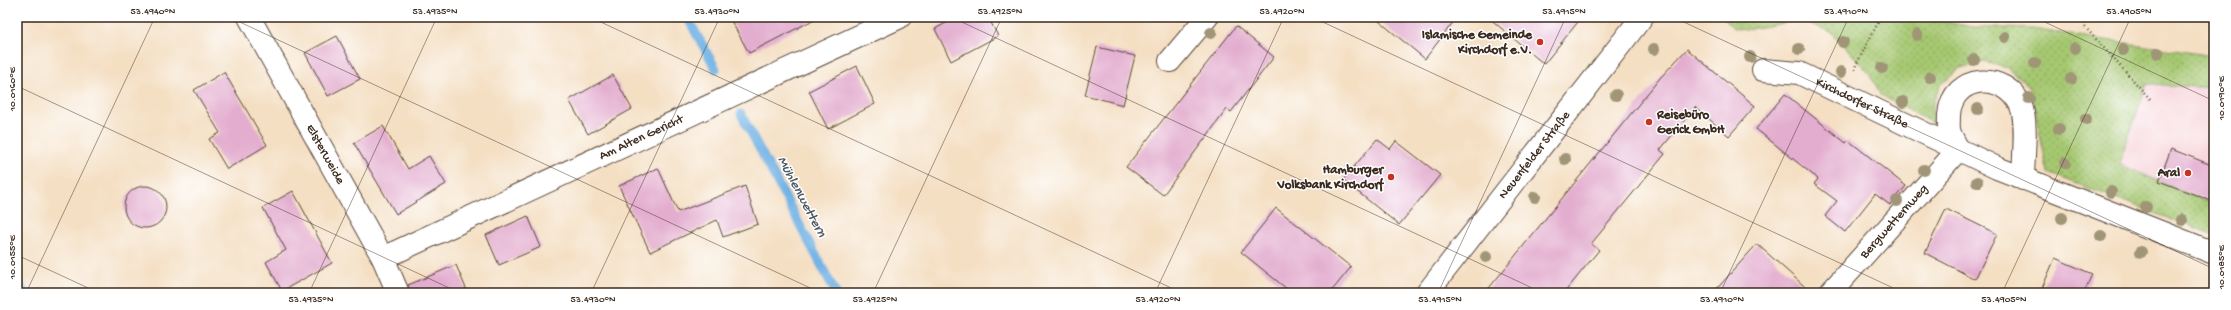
<svg xmlns="http://www.w3.org/2000/svg" width="2231" height="310" viewBox="0 0 2231 310" font-family="'Gochi Hand',sans-serif">
  <style>
    .built { fill: #f6cfd6 }
    .green { fill: url(#green-dots); stroke: #707948 }
    .lines { fill: none; stroke-linecap: round; stroke-linejoin: round }
    .stream { stroke: #6fb1e4; stroke-width: 9 }
    .building { fill: #e3adcf }
    .street-casing { stroke: #574537; stroke-width: 24 }
    .secondary-casing { stroke: #574537; stroke-width: 24 }
    .path { stroke: #574537; stroke-width: 2.5; stroke-dasharray: 1 3; stroke-linecap: butt }
    .street { stroke: #fff; stroke-width: 22 }
    .secondary { stroke: #fff; stroke-width: 22 }
    .tree { fill: #a09576 }
    .ticks { fill: none; stroke: #3b2a1e; stroke-width: 1; stroke-opacity: 0.45 }
    .poi-dot { fill: #c8321e; stroke: #fff; stroke-width: 1.5 }
    .labels { text-anchor: middle; dominant-baseline: central; stroke-width: 3; stroke-linejoin: round; paint-order: stroke }
    .poi-label { font-size: 13px; font-weight: bold; fill: #3b2a1e; stroke: #fff; text-anchor: end }
    .street-label { font-size: 13px; fill: #3b2a1e; stroke: #fff }
    .water-label { font-size: 14px; font-style: italic; fill: #4d5963; stroke: #fff }
    .neatline { fill: none; stroke: #3b2a1e; stroke-width: 1.5 }
    .ticks-label { font-size: 10px; text-anchor: middle; fill: #3b2a1e }
  </style>
  <defs>
    <pattern id="green-dots" width="8" height="8" patternUnits="userSpaceOnUse"><rect width="8" height="8" fill="#a6c871"/><path d="M2 2h.1M6 6h.1" fill="none" stroke="#88a35c" stroke-width="1.8" stroke-linecap="round"/></pattern>
  </defs>
  <rect width="100%" height="100%" fill="#fff"/>
  <filter id="ink" filterUnits="userSpaceOnUse"><feTurbulence type="fractalNoise" baseFrequency=".025" numOctaves="2"/><feDisplacementMap in="SourceGraphic" scale="8" xChannelSelector="R" yChannelSelector="G"/><feConvolveMatrix kernelMatrix="1 2 1 2 8 2 1 2 1" color-interpolation-filters="sRGB"/></filter>
  <filter id="wash" filterUnits="userSpaceOnUse"><feTurbulence type="fractalNoise" baseFrequency=".012" numOctaves="4" result="noise"/><feDisplacementMap in="SourceGraphic" scale="16" xChannelSelector="R" yChannelSelector="G"/><feGaussianBlur stdDeviation="0.9" result="paint"/><feColorMatrix in="noise" values="0 0 0 0 0 0 0 0 0 0 0 0 0 0 0 0 0 1.4 0 .05"/><feComposite in="paint" operator="in"/></filter>
  <g filter="url(#wash)">
    <rect width="100%" height="100%" fill="#f4dfc3"/>
    <path class="built" d="M 2147,84 L 2214,89 L 2214,205 L 2118,165 Z"/>
    <path class="green" d="M 1723,17 L 1915,17 L 1974,27 L 2033,29 L 2214,56 L 2214,88 L 2147,84 L 2119,164 L 2214,205 L 2214,235 L 2048,173 L 2030,88 L 2008,68 L 1984,62 L 1960,68 L 1941,85 L 1933,102 L 1932,123 L 1881,95 L 1869,73 L 1833,33 L 1801,20 L 1745,30 L 1733,28 Z"/>
    <g class="lines">
      <path class="stream" d="M 687,17 L 716,69
        M 741,114 L 836,293
        M 17,278 L 24,293"/>
    </g>
    <g id="blocks">
      <path class="building" d="M 729,17 L 819,17 L 749,53 Z
        M 957,17 L 988,17 L 998,36 L 951,61 L 935,29 Z
        M 1374,17 L 1457,17 L 1425,59 Z
        M 1488,17 L 1582,17 L 1544,64 Z
        M 1236,26 L 1274,57 L 1231,112 L 1227,109 L 1163,195 L 1126,167 Z
        M 337,36 L 360,79 L 328,96 L 305,53 Z
        M 1097,47 L 1135,56 L 1123,105 L 1085,95 Z
        M 1687,49 L 1755,106 L 1729,136 L 1695,107 L 1660,150 L 1665,154 L 1591,244 L 1599,250 L 1564,293 L 1485,293 L 1660,78 Z
        M 857,66 L 875,104 L 828,129 L 809,91 Z
        M 224,72 L 267,145 L 227,169 L 209,139 L 220,133 L 194,90 Z
        M 613,75 L 632,109 L 588,134 L 569,100 Z
        M 1785,94 L 1846,143 L 1848,140 L 1906,186 L 1890,205 L 1875,194 L 1845,232 L 1825,216 L 1837,201 L 1814,184 L 1818,179 L 1756,129 Z
        M 383,126 L 408,169 L 429,156 L 446,184 L 396,214 L 354,143 Z
        M 1377,139 L 1390,149 L 1396,141 L 1440,175 L 1399,225 L 1343,180 Z
        M 2171,149 L 2214,166 L 2214,202 L 2159,181 Z
        M 658,168 L 678,212 L 745,186 L 758,224 L 723,237 L 717,220 L 650,252 L 619,186 Z
        M124 207a21 21 0 1 1 42 0a21 21 0 1 1-42 0Z
        M 293,191 L 332,263 L 282,291 L 266,262 L 286,250 L 263,208 Z
        M 1276,208 L 1351,267 L 1330,293 L 1292,293 L 1241,252 Z
        M 1946,209 L 1997,234 L 1975,279 L 1925,253 Z
        M 528,216 L 541,247 L 499,265 L 486,235 Z
        M 1757,244 L 1812,293 L 1713,293 Z
        M 2055,258 L 2092,274 L 2084,293 L 2040,293 Z
        M 456,265 L 468,293 L 410,293 L 408,285 Z"/>
    </g>
  </g>
  <g filter="url(#ink)">
    <use href="#blocks" fill-opacity="0" stroke="#574537" stroke-width="1"/>
    <g class="lines">
      <g class="street-casing">
        <g id="street">
          <path id="s1" d="M 249,17 L 383,258 L 398,293"/>
          <path d="M 1170,61 L 1207,17"/>
          <path id="s2" d="M 1763,70 L 1799,73 L 1997,168 L 2214,253"/>
          <path d="M 1958,150 C 1956,144 1952,139 1950,133 C 1948,128 1949,121 1949,115 C 1952,73 2006,71 2021,106 C 2028,124 2023,159 2023,179"/>
          <path id="s3" d="M 383,258 L 900,17"/>
          <path id="s4" d="M 1830,293 L 1958,150"/>
        </g>
      </g>
      <g class="secondary-casing">
        <g id="secondary">
          <path id="s5" d="M 1427,293 L 1642,17"/>
        </g>
      </g>
      <path class="path" d="M 2085,27 L 2151,100
        M 1855,70 L 1855,67 L 1881,17"/>
      <use href="#street" class="street"/>
      <use href="#secondary" class="secondary"/>
    </g>
    <g class="tree">
      <circle cx="1211" cy="33" r="6"/>
      <circle cx="1917" cy="35" r="6"/>
      <circle cx="2005" cy="37" r="6"/>
      <circle cx="1843" cy="42" r="6"/>
      <circle cx="2075" cy="48" r="6"/>
      <circle cx="1654" cy="49" r="6"/>
      <circle cx="1799" cy="49" r="6"/>
      <circle cx="2123" cy="50" r="6"/>
      <circle cx="2158" cy="53" r="6"/>
      <circle cx="1750" cy="57" r="6"/>
      <circle cx="1974" cy="60" r="6"/>
      <circle cx="2035" cy="63" r="6"/>
      <circle cx="1882" cy="68" r="6"/>
      <circle cx="1841" cy="72" r="6"/>
      <circle cx="1930" cy="77" r="6"/>
      <circle cx="2071" cy="79" r="6"/>
      <circle cx="1616" cy="95" r="6"/>
      <circle cx="2029" cy="98" r="6"/>
      <circle cx="1903" cy="102" r="6"/>
      <circle cx="1978" cy="109" r="6"/>
      <circle cx="2086" cy="119" r="6"/>
      <circle cx="2059" cy="129" r="6"/>
      <circle cx="1565" cy="159" r="6"/>
      <circle cx="2065" cy="163" r="6"/>
      <circle cx="1924" cy="170" r="6"/>
      <circle cx="1977" cy="182" r="6"/>
      <circle cx="2111" cy="192" r="6"/>
      <circle cx="1535" cy="197" r="6"/>
      <circle cx="1897" cy="201" r="6"/>
      <circle cx="2146" cy="207" r="6"/>
      <circle cx="2062" cy="218" r="6"/>
      <circle cx="2182" cy="220" r="6"/>
      <circle cx="2101" cy="236" r="6"/>
      <circle cx="2141" cy="252" r="6"/>
      <circle cx="1486" cy="257" r="6"/>
    </g>
  </g>
  <path class="ticks" d="M 229,17 L 821,293M 590,17 L 1182,293M 951,17 L 1543,293M 1312,17 L 1904,293M 1673,17 L 2214,269M 2034,17 L 2214,101M 17,86 L 460,293M 17,255 L 99,293M 26,293 L 155,17M 309,293 L 437,17M 591,293 L 720,17M 873,293 L 1002,17M 1155,293 L 1284,17M 1438,293 L 1566,17M 1720,293 L 1849,17M 2002,293 L 2131,17"/>
  <g class="poi-dot">
    <circle cx="1540" cy="42" r="4"/>
    <circle cx="1649" cy="122" r="4"/>
    <circle cx="2188" cy="173" r="4"/>
    <circle cx="1391" cy="177" r="4"/>
  </g>
  <g class="labels">
    <g class="poi-label">
      <text x="1532" y="35">Islamische Gemeinde<tspan x="1532" dy="15">Kirchdorf e.V.</tspan></text>
      <text x="1657" y="115" text-anchor="start">Reisebüro<tspan x="1657" dy="15">Gerick GmbH</tspan></text>
      <text x="1383" y="170">Hamburger<tspan x="1383" dy="15">Volksbank Kirchdorf</tspan></text>
      <text x="2180" y="173">Aral</text>
    </g>
    <g class="street-label">
      <text stroke="none"><textPath href="#s2" startOffset="106">Kirchdorfer Straße</textPath></text>
      <text stroke="none"><textPath href="#s3" startOffset="285">Am Alten Gericht</textPath></text>
      <text stroke="none"><textPath href="#s1" startOffset="157">Elsterweide</textPath></text>
      <text stroke="none"><textPath href="#s5" startOffset="175">Neuenfelder Straße</textPath></text>
      <text stroke="none"><textPath href="#s4" startOffset="96">Bergwetternweg</textPath></text>
    </g>
    <g class="water-label">
      <text transform="translate(801 197) rotate(62)">Mühlenwettern</text>
    </g>
  </g>
  <rect width="2231" height="310" fill="none" stroke="#fff" stroke-width="44"/>
  <rect x="22" y="22" width="2187" height="266" class="neatline"/>
  <g class="ticks-label">
    <text x="153" y="14">53.4940°N</text>
    <text x="435" y="14">53.4935°N</text>
    <text x="717" y="14">53.4930°N</text>
    <text x="1000" y="14">53.4925°N</text>
    <text x="1282" y="14">53.4920°N</text>
    <text x="1564" y="14">53.4915°N</text>
    <text x="1846" y="14">53.4910°N</text>
    <text x="2129" y="14">53.4905°N</text>
    <text transform="translate(11 89) rotate(-90)" y="4">10.0160°E</text>
    <text transform="translate(2220 98) rotate(-90)" y="4">10.0190°E</text>
    <text transform="translate(11 257) rotate(-90)" y="4">10.0155°E</text>
    <text transform="translate(2220 267) rotate(-90)" y="4">10.0185°E</text>
    <text x="311" y="302">53.4935°N</text>
    <text x="593" y="302">53.4930°N</text>
    <text x="875" y="302">53.4925°N</text>
    <text x="1158" y="302">53.4920°N</text>
    <text x="1440" y="302">53.4915°N</text>
    <text x="1722" y="302">53.4910°N</text>
    <text x="2004" y="302">53.4905°N</text>
  </g>
</svg>
